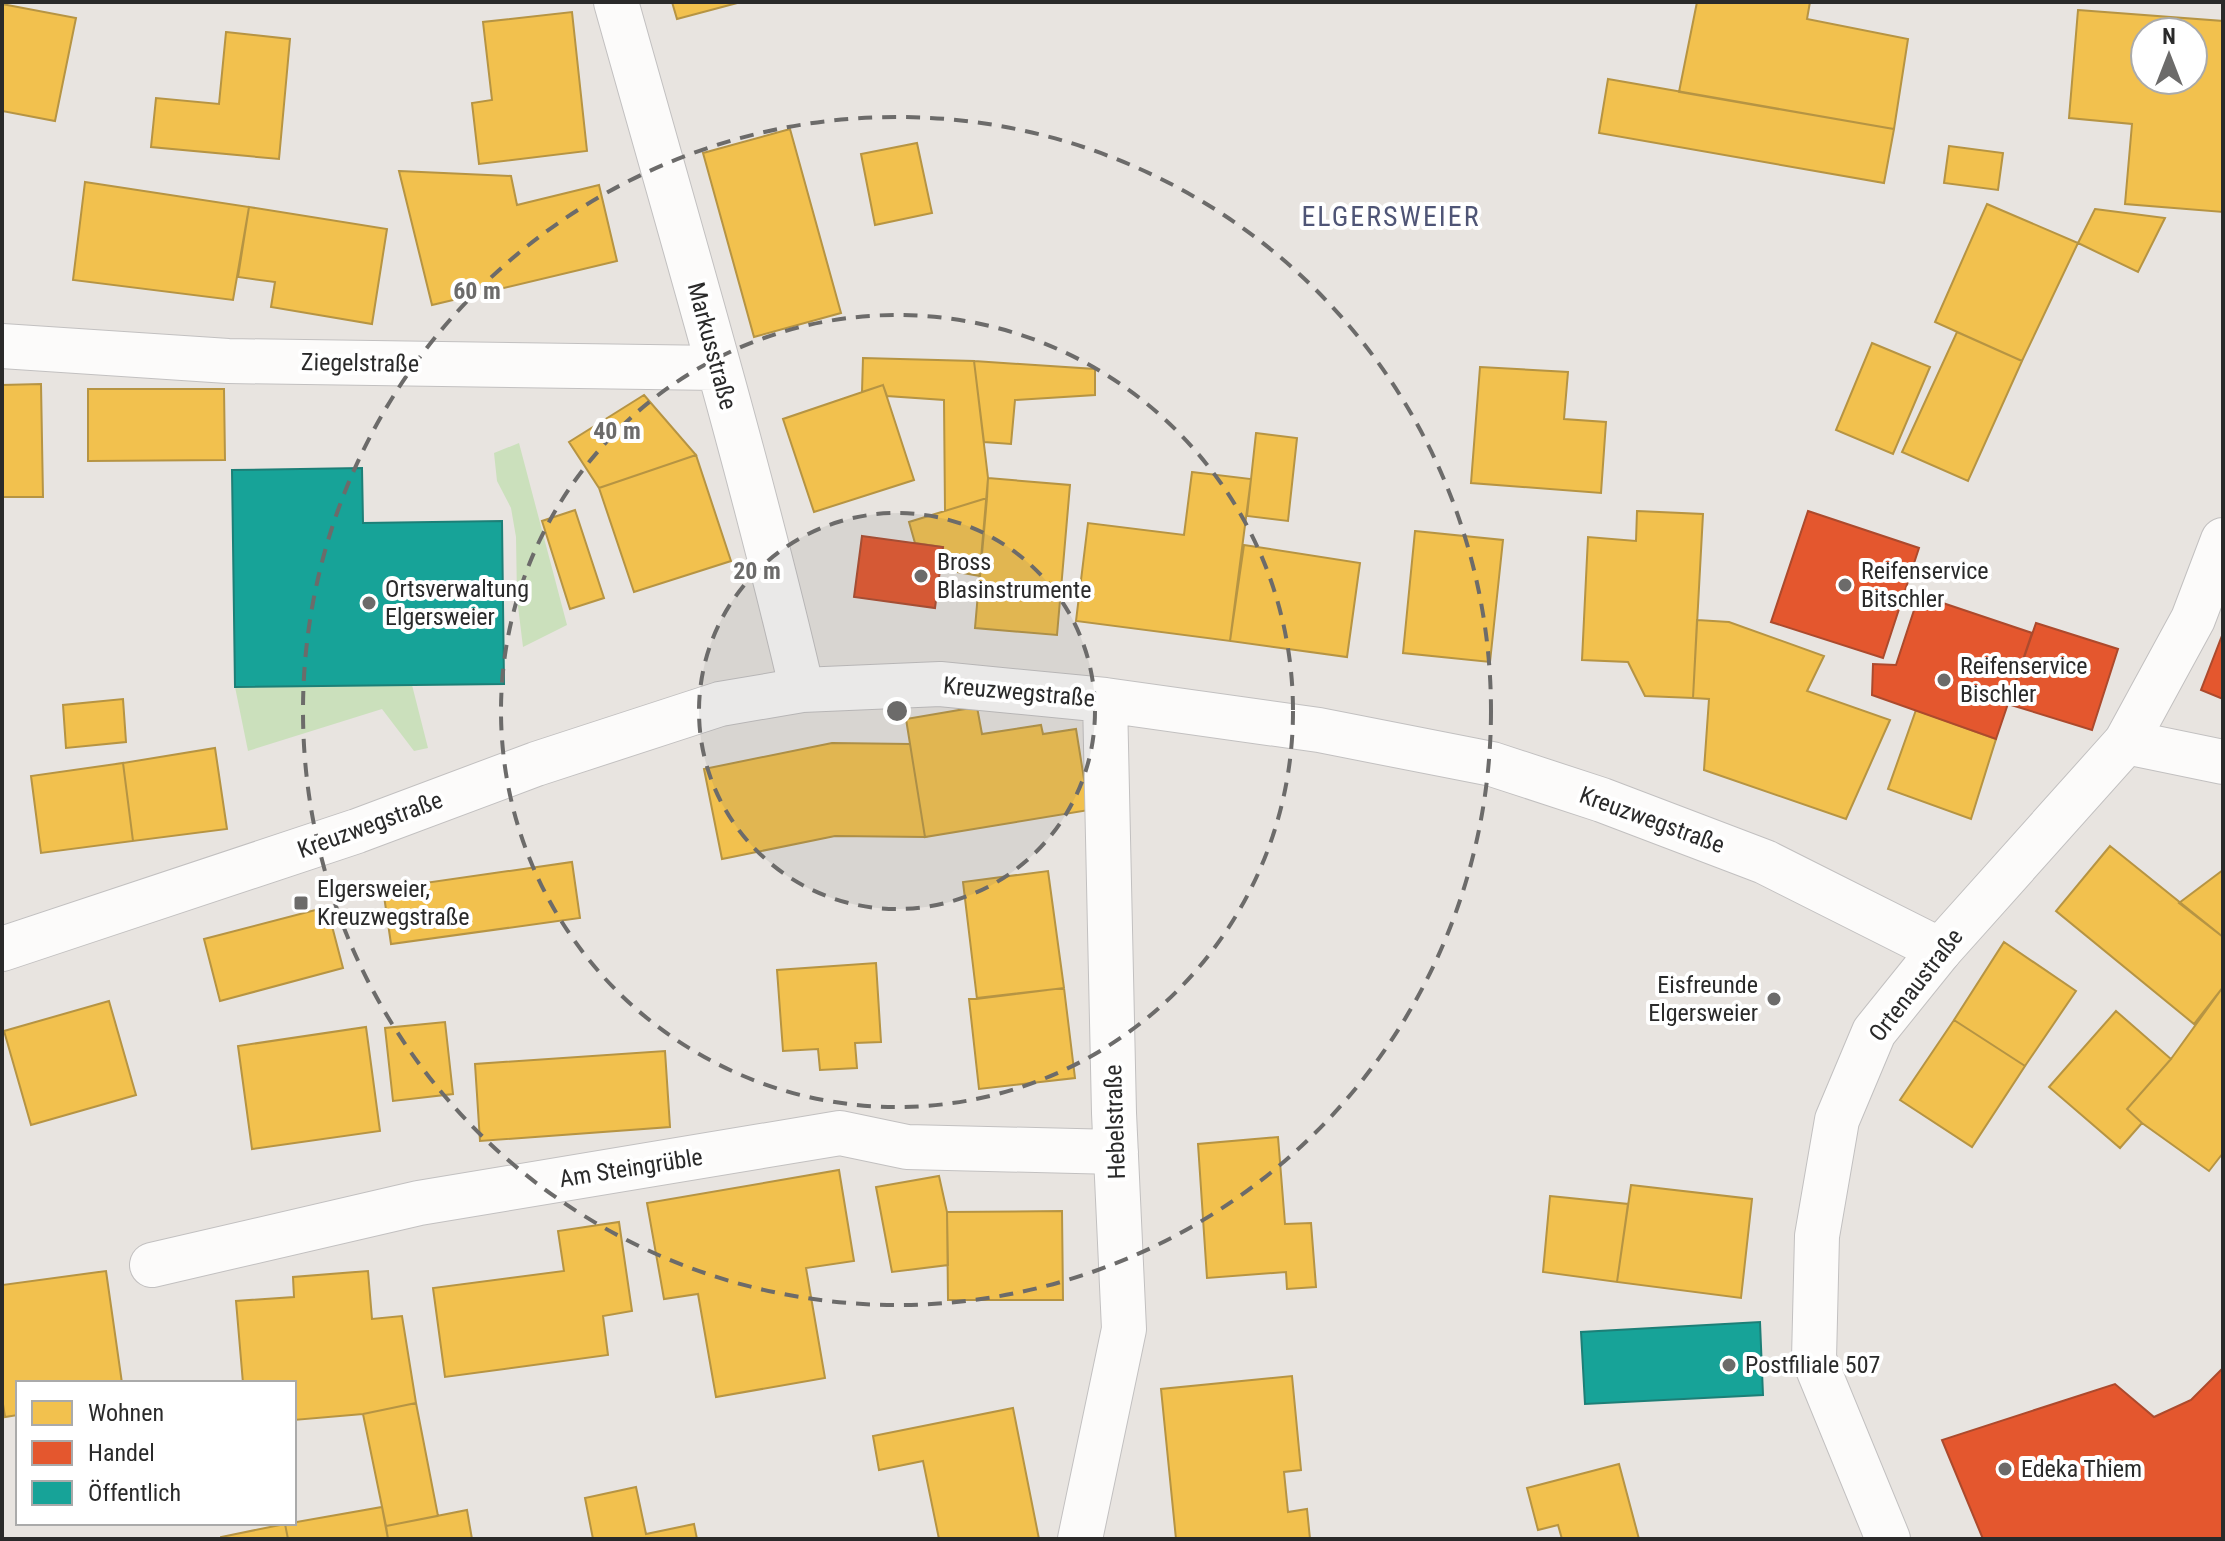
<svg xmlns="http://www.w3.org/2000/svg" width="2225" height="1541" viewBox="0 0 2225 1541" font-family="'Roboto Condensed',sans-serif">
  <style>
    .green { fill: #cbe0bc }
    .homes { fill: #f2c14e; stroke: #b69443; stroke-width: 2; fill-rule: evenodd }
    .shops { fill: #e4572e; stroke: #ac4a2d; stroke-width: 2 }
    .public { fill: #17a398; stroke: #1d7f77; stroke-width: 2 }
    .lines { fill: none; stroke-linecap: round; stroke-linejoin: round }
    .minor-casing { stroke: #c2c0c0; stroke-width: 46 }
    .tertiary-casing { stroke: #c2c0c0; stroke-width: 46 }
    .minor { stroke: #fcfbfa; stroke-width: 44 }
    .tertiary { stroke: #fcfbfa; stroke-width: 44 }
    .ring { fill: none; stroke: #6c6b6a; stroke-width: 4; stroke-dasharray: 14 10 }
    .poi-dot { fill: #6c6b6a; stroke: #fff; stroke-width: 3 }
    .labels { text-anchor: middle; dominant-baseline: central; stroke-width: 8; stroke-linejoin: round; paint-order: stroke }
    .street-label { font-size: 24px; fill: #2a2a2a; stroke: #fff }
    .poi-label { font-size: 24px; fill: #2a2a2a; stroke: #fff; text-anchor: start }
    .quarter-label { font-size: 28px; letter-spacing: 2px; fill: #4f5576; stroke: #fff }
    .centre { fill: #6c6b6a; stroke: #fff; stroke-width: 4 }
    .ring-label { font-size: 24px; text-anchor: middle; font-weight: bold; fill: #6c6b6a; stroke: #fff; stroke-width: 8; stroke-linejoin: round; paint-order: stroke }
  </style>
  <rect width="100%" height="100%" fill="#e8e4e0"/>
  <path class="green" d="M 519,443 L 567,625 L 523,647 L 517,598 L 516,537 L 511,508 L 497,481 L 494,453 Z
    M 412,685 L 428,748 L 414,751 L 382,709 L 248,751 L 235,687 Z"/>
  <path class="homes" d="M 672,2 L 741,2 L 677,19 Z
    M 1697,2 L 1810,2 L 1807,19 L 1908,39 L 1894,129 L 1679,92 Z
    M 2,4 L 76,18 L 55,121 L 2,111 Z
    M 2078,10 L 2223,21 L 2223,212 L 2125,204 L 2132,124 L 2069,118 ZM 2145,32 L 2193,32 L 2193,80 L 2145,80 Z
    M 572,12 L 587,151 L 479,164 L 472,103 L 492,100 L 483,22 Z
    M 226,32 L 290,39 L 279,159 L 151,147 L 156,98 L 219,104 Z
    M 1608,79 L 1894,129 L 1884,183 L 1599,133 Z
    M 790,129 L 841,313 L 754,337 L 703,153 Z
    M 917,143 L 932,213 L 875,225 L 861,154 Z
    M 1949,146 L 2003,153 L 1998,190 L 1944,183 Z
    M 399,171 L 511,176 L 517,205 L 599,185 L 617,261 L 432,305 Z
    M 85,182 L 249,207 L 233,300 L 73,280 Z
    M 1987,204 L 2078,243 L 2022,361 L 1935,322 Z
    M 249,207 L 387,229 L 372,324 L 271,307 L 275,282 L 238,277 Z
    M 2095,209 L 2165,218 L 2138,272 L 2078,243 Z
    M 1957,332 L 2022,361 L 1968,481 L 1902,452 Z
    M 1872,343 L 1930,367 L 1893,454 L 1836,430 Z
    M 863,358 L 974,361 L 988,478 L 987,498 L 945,511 L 944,400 L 887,396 L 883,385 L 862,392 Z
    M 974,361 L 1095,369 L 1095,395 L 1015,400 L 1011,444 L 984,442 Z
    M 1480,367 L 1568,372 L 1564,419 L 1606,422 L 1601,493 L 1471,483 Z
    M 41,384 L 43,497 L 2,497 L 2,385 Z
    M 883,385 L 914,480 L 814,512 L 783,419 Z
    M 88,389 L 224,389 L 225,460 L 88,461 Z
    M 644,395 L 696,455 L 599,488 L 569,442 Z
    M 1256,433 L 1297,438 L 1288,521 L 1247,516 Z
    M 696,455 L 731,561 L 634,592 L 599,488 Z
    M 1192,472 L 1251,479 L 1230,641 L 1076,621 L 1088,523 L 1184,535 Z
    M 988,478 L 1070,485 L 1057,635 L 975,628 Z
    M 987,498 L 980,576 L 940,569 L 943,547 L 915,543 L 909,522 Z
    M 575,510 L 604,598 L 570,609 L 542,521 Z
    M 1637,511 L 1703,514 L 1693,698 L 1645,696 L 1628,662 L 1582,660 L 1588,537 L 1636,541 Z
    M 1415,531 L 1503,540 L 1490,662 L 1403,653 Z
    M 1244,545 L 1360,563 L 1347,657 L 1230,641 Z
    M 1697,620 L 1729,622 L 1824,656 L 1807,691 L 1890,720 L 1846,819 L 1704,770 L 1709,699 L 1693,698 Z
    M 123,699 L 126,742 L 66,748 L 63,705 Z
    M 977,707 L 982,734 L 1041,725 L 1043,734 L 1076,729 L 1089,810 L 925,837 L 906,719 Z
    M 1916,710 L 1996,739 L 1971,819 L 1888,789 Z
    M 832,743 L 910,744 L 925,837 L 835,836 L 722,859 L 704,769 Z
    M 215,748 L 227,829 L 133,841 L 123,763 Z
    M 123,763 L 133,841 L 41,853 L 31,776 Z
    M 2110,846 L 2223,937 L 2223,987 L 2194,1024 L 2056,911 Z
    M 572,862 L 580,918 L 391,944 L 383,889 Z
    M 2223,870 L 2223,937 L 2179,903 Z
    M 1048,871 L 1064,988 L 977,999 L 963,882 Z
    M 327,907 L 343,968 L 220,1001 L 204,939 Z
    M 2004,942 L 2076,991 L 2025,1066 L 1954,1020 Z
    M 876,963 L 881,1042 L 855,1043 L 857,1068 L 820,1070 L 818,1049 L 783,1051 L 777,970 Z
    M 2223,987 L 2223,1153 L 2209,1171 L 2142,1123 L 2127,1109 L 2171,1059 Z
    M 1064,988 L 1075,1078 L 979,1089 L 969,999 Z
    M 109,1001 L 136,1095 L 31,1125 L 4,1031 Z
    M 2116,1011 L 2171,1059 L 2127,1109 L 2142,1123 L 2120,1148 L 2049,1087 Z
    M 1954,1020 L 2025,1066 L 1972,1147 L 1900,1100 Z
    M 445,1022 L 453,1094 L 393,1101 L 385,1028 Z
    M 366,1027 L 380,1131 L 252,1149 L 238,1046 Z
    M 665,1051 L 670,1127 L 480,1141 L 475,1064 Z
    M 1278,1137 L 1285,1224 L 1311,1223 L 1316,1287 L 1287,1289 L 1286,1272 L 1207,1278 L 1198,1144 Z
    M 839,1170 L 854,1261 L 806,1268 L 825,1378 L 716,1397 L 698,1294 L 664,1299 L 647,1203 Z
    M 939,1176 L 947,1212 L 948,1265 L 892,1272 L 876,1187 Z
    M 1631,1185 L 1752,1199 L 1741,1298 L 1617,1282 Z
    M 1550,1196 L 1628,1204 L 1617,1282 L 1543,1272 Z
    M 1062,1211 L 1063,1300 L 948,1300 L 947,1212 Z
    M 619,1222 L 632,1311 L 603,1316 L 608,1355 L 445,1377 L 433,1288 L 564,1271 L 558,1231 Z
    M 106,1271 L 122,1383 L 18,1383 L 18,1415 L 5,1417 L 2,1398 L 2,1285 Z
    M 368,1271 L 372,1319 L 402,1316 L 416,1403 L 363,1414 L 294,1420 L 294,1383 L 243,1383 L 236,1301 L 294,1297 L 293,1277 Z
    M 1292,1376 L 1301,1470 L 1284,1472 L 1288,1512 L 1307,1509 L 1310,1539 L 1176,1539 L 1161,1389 Z
    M 416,1403 L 438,1516 L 386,1526 L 363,1414 Z
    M 1013,1408 L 1039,1539 L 939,1539 L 923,1461 L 879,1470 L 873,1436 Z
    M 1619,1464 L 1639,1539 L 1562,1539 L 1558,1525 L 1538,1530 L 1527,1488 Z
    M 636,1487 L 646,1534 L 694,1524 L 697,1539 L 593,1539 L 585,1498 Z
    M 382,1507 L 388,1539 L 288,1539 L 285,1524 Z
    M 467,1510 L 472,1539 L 388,1539 L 386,1526 Z
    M 285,1524 L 288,1539 L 221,1539 L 221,1537 Z"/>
  <path class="shops" d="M 1808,511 L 1919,548 L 1883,658 L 1771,622 Z
    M 862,536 L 943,547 L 935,608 L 854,597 Z
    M 1919,595 L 2032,633 L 1996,739 L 1872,695 L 1873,664 L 1896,665 Z
    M 2036,623 L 2118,649 L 2092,730 L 2008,704 Z
    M 2223,633 L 2223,699 L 2201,690 Z
    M 2223,1368 L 2223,1539 L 1983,1539 L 1942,1440 L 2115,1384 L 2154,1417 L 2191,1400 Z"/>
  <path class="public" d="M 362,468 L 363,523 L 502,521 L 504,684 L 235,687 L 232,470 Z
    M 1760,1322 L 1763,1395 L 1585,1404 L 1581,1332 Z"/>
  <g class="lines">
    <g class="minor-casing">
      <path id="minor" d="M 616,2 C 680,231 748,459 802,690
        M 2,346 L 228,361 L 718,368
        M 2126,742 L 2223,762
        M 2,949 L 357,831 L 536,764 L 720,704 L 802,690 L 940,684 L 1105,700 L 1319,730 L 1492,764 L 1602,800 L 1765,862 L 1940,950
        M 152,1265 L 419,1203 L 840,1133 L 907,1147 L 1116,1152
        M 1080,1539 L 1124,1329 L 1114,1113 L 1105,700"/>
    </g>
    <g class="tertiary-casing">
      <path id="tertiary" d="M 1888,1539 L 1814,1359 L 1817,1236 L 1837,1120 L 1874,1032 L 1940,950 L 2126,742 L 2193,619 L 2223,540"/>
    </g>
    <use href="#minor" class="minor"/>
    <use href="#tertiary" class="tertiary"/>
  </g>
  <circle cx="897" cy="711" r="198" fill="#6c6b6a" fill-opacity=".12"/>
  <g class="ring">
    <circle cx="897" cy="711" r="198"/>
    <circle cx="897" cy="711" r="396"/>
    <circle cx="897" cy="711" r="594"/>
  </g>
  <g class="poi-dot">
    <circle cx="921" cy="576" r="8"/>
    <circle cx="1845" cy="585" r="8"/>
    <circle cx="369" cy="603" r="8"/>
    <circle cx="1944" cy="680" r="8"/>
    <rect x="293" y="895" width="16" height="16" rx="4"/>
    <circle cx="1774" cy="999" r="8"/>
    <circle cx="1729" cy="1365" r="8"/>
    <circle cx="2005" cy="1469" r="8"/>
  </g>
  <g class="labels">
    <g class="street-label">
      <text transform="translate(712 346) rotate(75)">Markusstraße</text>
      <text transform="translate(360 363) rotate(1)">Ziegelstraße</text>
      <text transform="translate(1019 692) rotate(5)">Kreuzwegstraße</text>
      <text transform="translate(1652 820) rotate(20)">Kreuzwegstraße</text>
      <text transform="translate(370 825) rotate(-20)">Kreuzwegstraße</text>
      <text transform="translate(1916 985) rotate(-52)">Ortenaustraße</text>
      <text transform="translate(1115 1122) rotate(-92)">Hebelstraße</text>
      <text transform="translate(631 1168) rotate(-9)">Am Steingrüble</text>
    </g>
    <g class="poi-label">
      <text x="937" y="562">Bross<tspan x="937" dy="28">Blasinstrumente</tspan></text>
      <text x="1861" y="571">Reifenservice<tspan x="1861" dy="28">Bitschler</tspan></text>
      <text x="385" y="589">Ortsverwaltung<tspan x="385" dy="28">Elgersweier</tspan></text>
      <text x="1960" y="666">Reifenservice<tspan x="1960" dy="28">Bischler</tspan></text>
      <text x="317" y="889">Elgersweier,<tspan x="317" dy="28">Kreuzwegstraße</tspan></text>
      <text x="1758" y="985" text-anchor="end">Eisfreunde<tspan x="1758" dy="28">Elgersweier</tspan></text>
      <text x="1745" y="1365">Postfiliale 507</text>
      <text x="2021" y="1469">Edeka Thiem</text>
    </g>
    <g class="quarter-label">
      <text x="1391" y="216">ELGERSWEIER</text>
    </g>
  </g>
  <circle cx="897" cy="711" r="12" class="centre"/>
  <g class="ring-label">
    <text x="477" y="299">60 m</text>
    <text x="617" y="439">40 m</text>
    <text x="757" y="579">20 m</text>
  </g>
  <rect width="2225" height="1541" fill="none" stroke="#2a2a2a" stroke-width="8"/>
  <rect x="16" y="1381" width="280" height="144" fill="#ffffff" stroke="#aaaaaa" stroke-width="2"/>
  <rect x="32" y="1401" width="40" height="24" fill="#f2c14e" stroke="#aaaaaa" stroke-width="2"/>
  <text x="88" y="1421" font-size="24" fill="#2a2a2a">Wohnen</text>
  <rect x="32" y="1441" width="40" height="24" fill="#e4572e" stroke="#aaaaaa" stroke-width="2"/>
  <text x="88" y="1461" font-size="24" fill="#2a2a2a">Handel</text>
  <rect x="32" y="1481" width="40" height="24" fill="#17a398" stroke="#aaaaaa" stroke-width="2"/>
  <text x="88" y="1501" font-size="24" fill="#2a2a2a">Öffentlich</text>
  <g transform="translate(2169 56)"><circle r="38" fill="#ffffff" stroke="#aaaaaa" stroke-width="2"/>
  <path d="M0-6L14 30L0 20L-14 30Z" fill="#6c6b6a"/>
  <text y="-12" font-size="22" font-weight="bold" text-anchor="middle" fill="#2a2a2a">N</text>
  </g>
</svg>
